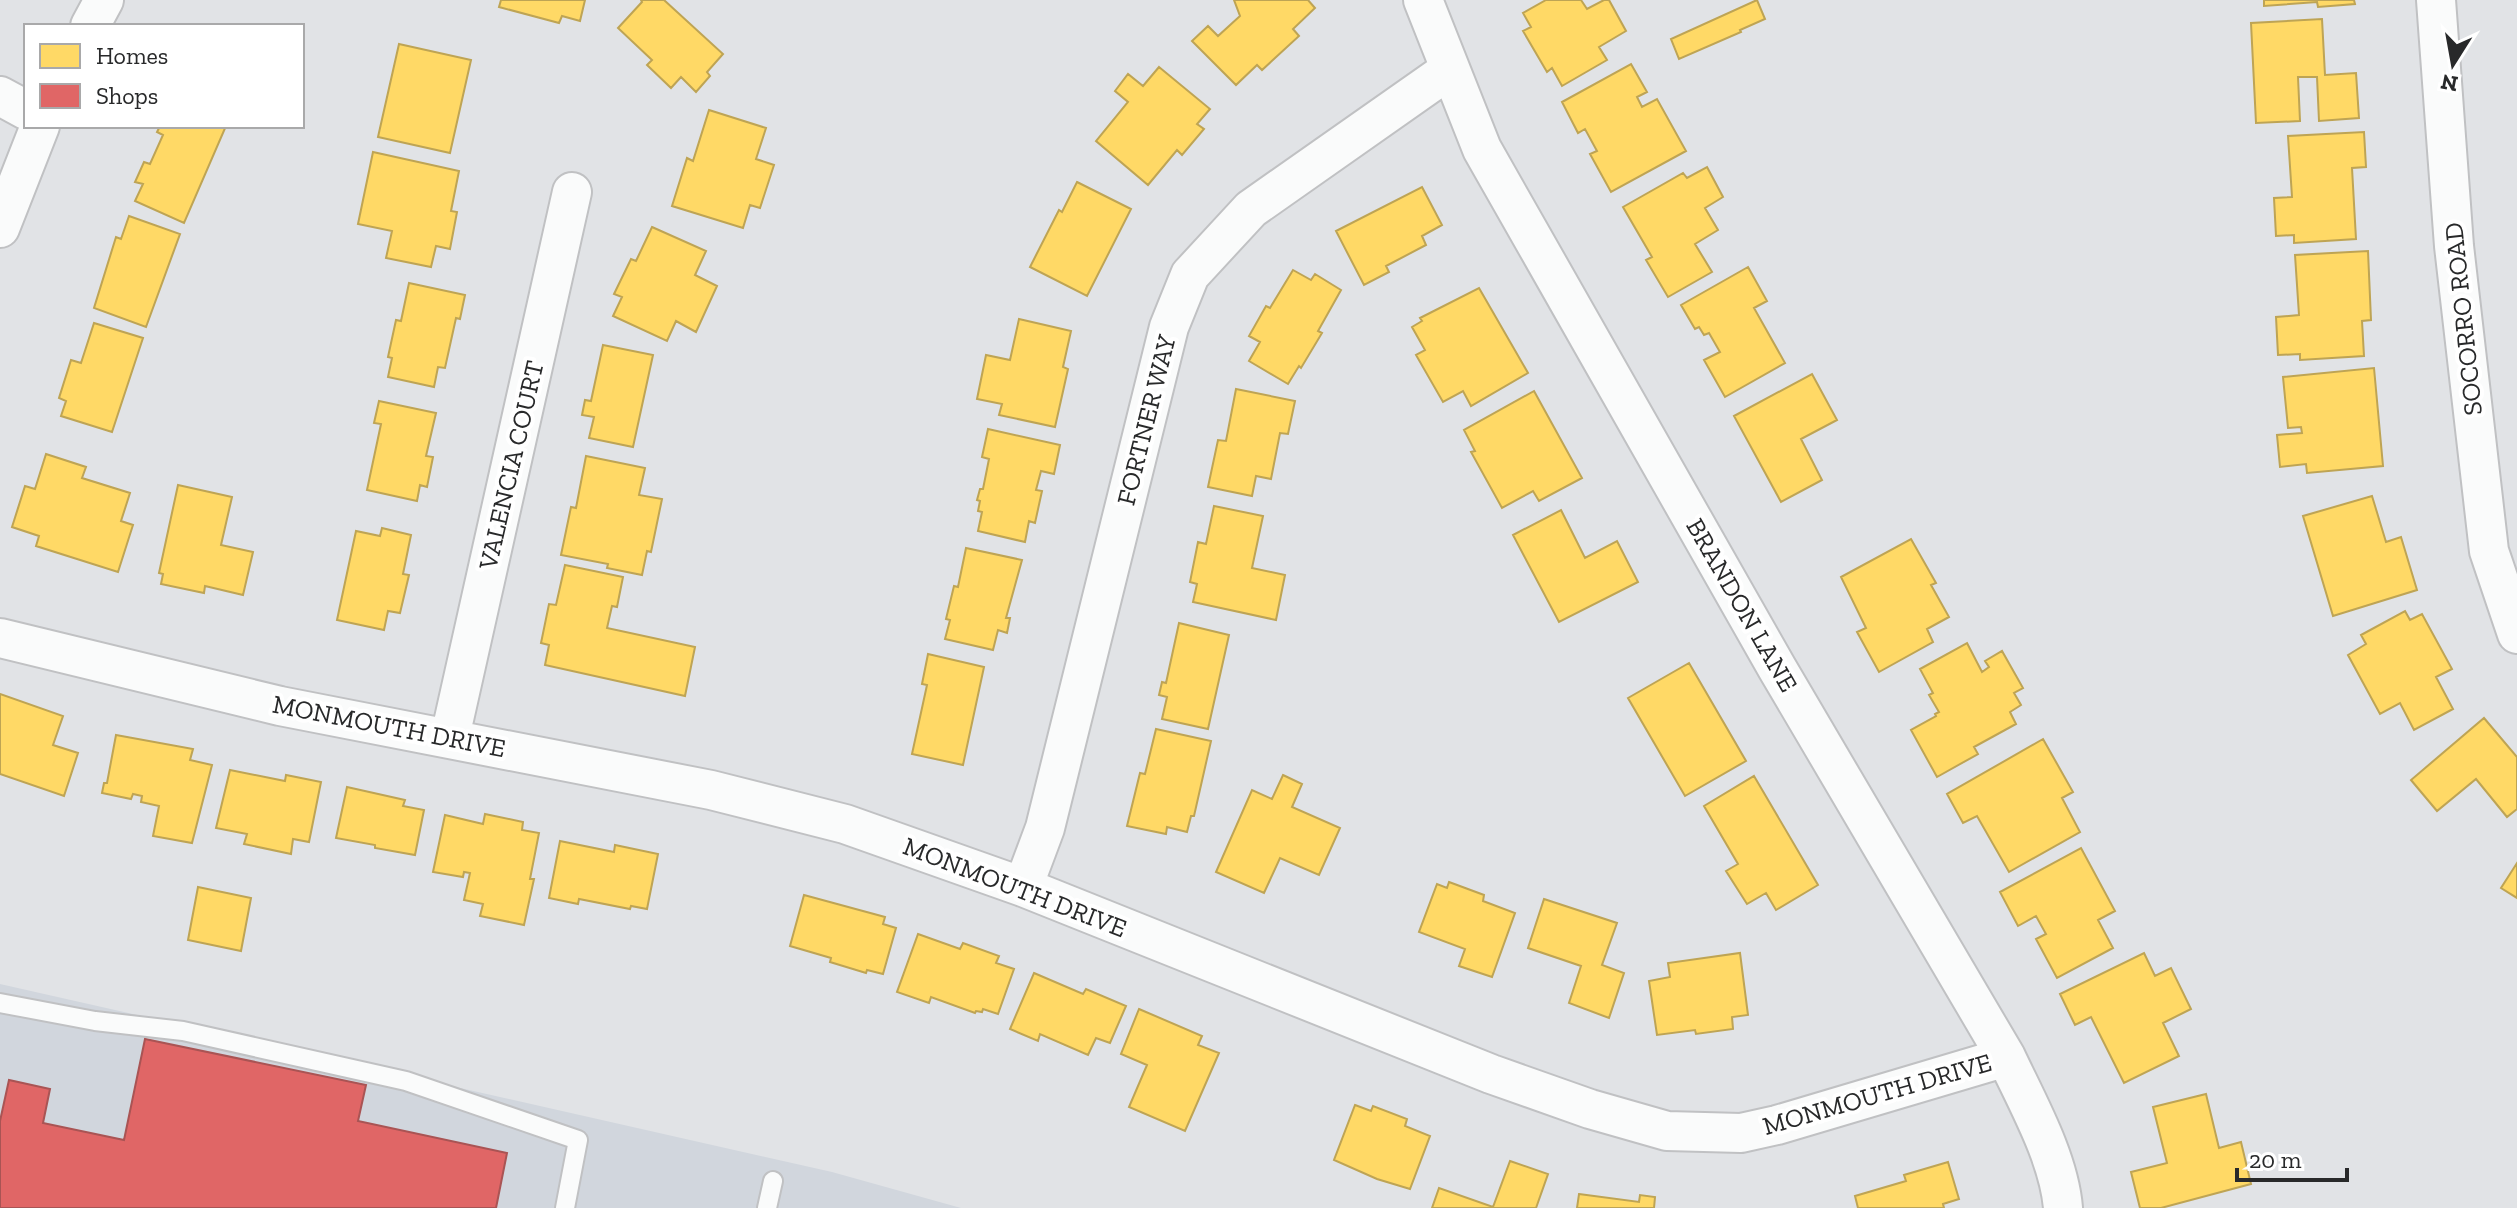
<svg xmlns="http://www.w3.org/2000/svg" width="2517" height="1208" viewBox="0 0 2517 1208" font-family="'Zilla Slab',serif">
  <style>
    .built { fill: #d1d6dd }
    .homes { fill: #ffd966; stroke: #bea454; stroke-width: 2 }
    .shops { fill: #e06666; stroke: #a95454; stroke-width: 2 }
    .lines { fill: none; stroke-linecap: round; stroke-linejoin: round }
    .service-casing { stroke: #c0c1c3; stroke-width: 22 }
    .minor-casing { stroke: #c0c1c3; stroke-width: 42 }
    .service { stroke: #fafbfb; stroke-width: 18 }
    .minor { stroke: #fafbfb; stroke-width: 38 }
    .labels { text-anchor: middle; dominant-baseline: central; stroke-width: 8; stroke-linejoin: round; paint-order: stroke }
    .street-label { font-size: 26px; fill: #28292a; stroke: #fff }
  </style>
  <rect width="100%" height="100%" fill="#e1e3e6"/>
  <path class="built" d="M 0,984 L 832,1172 L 961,1208 L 0,1208 Z"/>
  <path class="homes" d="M 501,0 L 585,0 L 580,21 L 562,16 L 559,23 L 499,7 Z
    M 641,0 L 664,0 L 723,54 L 707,72 L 710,76 L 696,92 L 681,77 L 671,88 L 647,65 L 652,60 L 618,28 L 642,2 Z
    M 1234,0 L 1308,0 L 1315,8 L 1293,29 L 1299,36 L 1262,70 L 1257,65 L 1236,85 L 1192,41 L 1208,26 L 1218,36 L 1240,16 Z
    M 1546,0 L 1581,0 L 1587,9 L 1604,0 L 1609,0 L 1626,31 L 1599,47 L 1607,60 L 1562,86 L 1552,68 L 1547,72 L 1523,31 L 1531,27 L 1523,13 Z
    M 1757,0 L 1765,19 L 1740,30 L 1741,32 L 1679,59 L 1671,39 Z
    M 2264,0 L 2354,0 L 2355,4 L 2318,7 L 2317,2 L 2264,6 Z
    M 2322,19 L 2325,75 L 2356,73 L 2359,118 L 2319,121 L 2317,77 L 2298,77 L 2300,121 L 2256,123 L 2251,23 Z
    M 399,44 L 471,60 L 450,153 L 378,137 Z
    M 1631,64 L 1647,92 L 1637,97 L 1642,107 L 1657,99 L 1686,151 L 1611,192 L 1590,154 L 1597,151 L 1585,129 L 1578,133 L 1562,102 Z
    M 1159,67 L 1210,109 L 1197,124 L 1204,129 L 1182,155 L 1177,150 L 1148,185 L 1096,141 L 1128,102 L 1115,91 L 1128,74 L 1143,86 Z
    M 709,110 L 766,128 L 756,159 L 774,165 L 760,208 L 750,205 L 743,228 L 672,206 L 687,158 L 693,161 Z
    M 160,126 L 226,126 L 184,223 L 135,201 L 143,184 L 135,182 L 144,162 L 150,164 L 163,135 L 157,132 Z
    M 2364,132 L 2366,167 L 2352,168 L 2356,239 L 2294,243 L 2294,235 L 2276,236 L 2274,198 L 2292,197 L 2288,136 Z
    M 373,152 L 459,171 L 451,211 L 457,212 L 450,249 L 436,246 L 431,267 L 386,258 L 392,231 L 358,224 Z
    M 1707,167 L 1723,197 L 1705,208 L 1718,230 L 1695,244 L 1712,272 L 1668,297 L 1646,260 L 1652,257 L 1623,207 L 1683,173 L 1687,178 Z
    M 1077,182 L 1131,209 L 1087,296 L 1030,267 L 1059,210 L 1062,212 Z
    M 1422,187 L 1442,225 L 1422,236 L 1426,245 L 1386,266 L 1389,272 L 1364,285 L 1336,231 Z
    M 129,216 L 180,234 L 146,327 L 94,308 L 116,237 L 121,239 Z
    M 652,227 L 706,251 L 695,275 L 717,286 L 696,332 L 676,321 L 667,341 L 613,316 L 622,297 L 614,294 L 631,259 L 636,261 Z
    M 2368,251 L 2371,320 L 2362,321 L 2364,356 L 2300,360 L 2300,354 L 2278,355 L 2276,317 L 2299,315 L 2295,255 Z
    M 1748,267 L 1767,301 L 1754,308 L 1785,363 L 1725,397 L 1704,360 L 1720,352 L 1709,333 L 1704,335 L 1699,327 L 1695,329 L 1681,305 Z
    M 1293,270 L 1311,280 L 1315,274 L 1341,290 L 1318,331 L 1322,333 L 1301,368 L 1299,366 L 1288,384 L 1249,361 L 1260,342 L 1249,336 L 1266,306 L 1270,308 Z
    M 409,283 L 465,295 L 460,319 L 456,318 L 445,368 L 438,367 L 434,387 L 388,377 L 392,358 L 388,357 L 396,320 L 401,321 Z
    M 1479,288 L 1528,373 L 1471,406 L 1463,391 L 1443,402 L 1416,355 L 1425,350 L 1412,327 L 1422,321 L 1420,318 Z
    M 1019,319 L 1071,331 L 1063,367 L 1068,369 L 1055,427 L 999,415 L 1002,404 L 977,399 L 986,355 L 1010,360 Z
    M 94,323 L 143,338 L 112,432 L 61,416 L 66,401 L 59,398 L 71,360 L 81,363 Z
    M 603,345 L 653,355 L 633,447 L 589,438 L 594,417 L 582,415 L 585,400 L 591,401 Z
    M 2374,368 L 2383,466 L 2307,473 L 2306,464 L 2280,467 L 2277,435 L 2302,433 L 2301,427 L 2288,428 L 2283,377 Z
    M 1812,374 L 1837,420 L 1801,439 L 1822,480 L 1781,502 L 1734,416 Z
    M 1236,389 L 1295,401 L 1288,434 L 1280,433 L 1271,479 L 1256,476 L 1252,496 L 1208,487 L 1218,440 L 1226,441 Z
    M 1534,391 L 1582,478 L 1539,501 L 1533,491 L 1502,508 L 1471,452 L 1475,451 L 1464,430 Z
    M 379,401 L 436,413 L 426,456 L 433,457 L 427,487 L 420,485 L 417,501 L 367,490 L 381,424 L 374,423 Z
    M 988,429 L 1060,445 L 1054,474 L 1041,471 L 1036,490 L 1042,491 L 1035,523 L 1029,521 L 1025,542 L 978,531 L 982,512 L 978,511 L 980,501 L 977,500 L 980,489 L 983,489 L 989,459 L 982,457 Z
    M 46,454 L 86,467 L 82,478 L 130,493 L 121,521 L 133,525 L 118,572 L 36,546 L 39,536 L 12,527 L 25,486 L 35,489 Z
    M 586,456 L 645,468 L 639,495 L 662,499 L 651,552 L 647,551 L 642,575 L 607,568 L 608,564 L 561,555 L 571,507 L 576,508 Z
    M 178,485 L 232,497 L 221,545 L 253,552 L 243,595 L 205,586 L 204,593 L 161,584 L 163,574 L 159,573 Z
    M 2372,496 L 2386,542 L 2401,537 L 2417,590 L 2333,616 L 2303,516 Z
    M 1214,506 L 1263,516 L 1252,568 L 1285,575 L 1276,620 L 1193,602 L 1197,584 L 1190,582 L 1198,542 L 1206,544 Z
    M 1561,510 L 1585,558 L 1617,541 L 1638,582 L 1559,622 L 1513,535 Z
    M 382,528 L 411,535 L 403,574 L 409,575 L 400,613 L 388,611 L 384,630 L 337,620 L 356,531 L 380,536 Z
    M 1911,539 L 1936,583 L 1931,585 L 1949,617 L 1927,629 L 1933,642 L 1879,672 L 1857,632 L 1866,628 L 1841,577 Z
    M 966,548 L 1022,560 L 1006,618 L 1010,618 L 1007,633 L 998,630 L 993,650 L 945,639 L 950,620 L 946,619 L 954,586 L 958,587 Z
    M 565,565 L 623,577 L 617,607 L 612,606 L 607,628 L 695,647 L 685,696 L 545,665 L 549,645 L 541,643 L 549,604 L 556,605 Z
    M 2405,611 L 2410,620 L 2422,614 L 2452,669 L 2436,677 L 2453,709 L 2414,730 L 2400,703 L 2380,714 L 2348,655 L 2366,644 L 2361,635 Z
    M 1179,623 L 1229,635 L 1208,729 L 1162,719 L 1167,697 L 1159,695 L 1162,682 L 1166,683 Z
    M 1967,643 L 1982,672 L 1989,667 L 1985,661 L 2002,651 L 2023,688 L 2014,693 L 2021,705 L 2010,712 L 2016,724 L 1974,747 L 1978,754 L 1937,777 L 1911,730 L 1936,716 L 1935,714 L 1939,712 L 1929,695 L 1933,693 L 1920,669 Z
    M 928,654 L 984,667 L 963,765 L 912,754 L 927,685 L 922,684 Z
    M 1689,663 L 1746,761 L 1685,796 L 1628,698 Z
    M 0,694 L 63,716 L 53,745 L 78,753 L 64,796 L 0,774 Z
    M 2484,718 L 2517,757 L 2517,809 L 2507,817 L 2476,779 L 2437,811 L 2411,780 Z
    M 1156,729 L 1211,741 L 1194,816 L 1191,816 L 1187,832 L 1167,827 L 1166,834 L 1127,826 L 1140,773 L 1145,774 Z
    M 116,735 L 193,749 L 190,760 L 212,765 L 192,843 L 153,836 L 159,806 L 141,802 L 142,796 L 133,794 L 131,799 L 102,793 L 104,783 L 107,783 Z
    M 2043,739 L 2073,792 L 2062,798 L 2080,832 L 2009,872 L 1977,816 L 1963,823 L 1947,794 Z
    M 230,770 L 285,781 L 286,775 L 321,782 L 309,842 L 293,839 L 291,854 L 244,844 L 247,834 L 216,828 Z
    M 1283,775 L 1302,784 L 1292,807 L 1340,828 L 1319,875 L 1280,858 L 1264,893 L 1216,872 L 1252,790 L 1272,799 Z
    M 1754,776 L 1818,885 L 1776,910 L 1766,893 L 1747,904 L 1726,871 L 1738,864 L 1704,806 Z
    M 347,787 L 405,800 L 403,806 L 424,810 L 415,855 L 375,848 L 375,845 L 336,838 Z
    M 485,814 L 523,822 L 522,830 L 539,833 L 530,879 L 534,879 L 524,925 L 480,916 L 483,904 L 464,900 L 470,873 L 464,872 L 463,877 L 433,872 L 445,815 L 483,824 Z
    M 560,841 L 614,852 L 615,845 L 658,854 L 647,909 L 631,906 L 630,909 L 579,899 L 578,904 L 549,898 Z
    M 2081,848 L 2115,911 L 2098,920 L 2113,948 L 2057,978 L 2036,939 L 2046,934 L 2036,916 L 2018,926 L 2000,892 Z
    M 2517,863 L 2517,898 L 2501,888 Z
    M 1449,882 L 1484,895 L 1483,901 L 1515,913 L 1492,977 L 1459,966 L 1465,949 L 1419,932 L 1437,884 L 1447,888 Z
    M 198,887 L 251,898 L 241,951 L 188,940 Z
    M 804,895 L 885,917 L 883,924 L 896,928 L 883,974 L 867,970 L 866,973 L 830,962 L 831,958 L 790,946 Z
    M 1544,899 L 1617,923 L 1602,965 L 1624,973 L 1609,1018 L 1569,1003 L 1581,966 L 1528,948 Z
    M 918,934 L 960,949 L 963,943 L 999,956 L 996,963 L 1014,969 L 998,1014 L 983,1009 L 982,1012 L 976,1011 L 975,1013 L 931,997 L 929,1003 L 897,992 Z
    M 1740,953 L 1748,1015 L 1732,1017 L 1733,1029 L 1696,1034 L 1695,1030 L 1657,1035 L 1649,981 L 1670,977 L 1668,963 Z
    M 2144,953 L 2155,976 L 2171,968 L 2191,1009 L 2163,1023 L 2179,1056 L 2124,1083 L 2091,1017 L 2075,1025 L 2060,994 Z
    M 1034,973 L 1083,994 L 1086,989 L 1126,1006 L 1110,1043 L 1096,1038 L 1088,1055 L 1040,1034 L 1038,1041 L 1010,1029 Z
    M 1139,1009 L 1202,1036 L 1198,1045 L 1219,1053 L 1185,1131 L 1129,1107 L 1147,1065 L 1121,1054 Z
    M 2206,1094 L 2219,1148 L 2241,1142 L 2251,1184 L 2161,1208 L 2140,1208 L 2131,1172 L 2167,1163 L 2153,1107 Z
    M 1355,1105 L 1371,1111 L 1373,1106 L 1407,1119 L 1405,1126 L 1430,1136 L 1410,1189 L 1377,1179 L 1334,1160 Z
    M 1510,1161 L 1548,1174 L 1536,1208 L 1432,1208 L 1439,1188 L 1493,1207 Z
    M 1948,1162 L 1959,1199 L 1943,1204 L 1944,1208 L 1858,1208 L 1855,1196 L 1906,1181 L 1904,1175 Z
    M 1579,1194 L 1639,1202 L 1640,1195 L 1655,1197 L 1654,1208 L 1577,1208 Z"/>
  <path class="shops" d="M 145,1039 L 366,1085 L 358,1121 L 507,1153 L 496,1208 L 0,1208 L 0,1121 L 9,1080 L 50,1089 L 43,1123 L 124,1140 Z"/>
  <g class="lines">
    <g class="service-casing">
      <path id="service" d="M 0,1003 L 95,1021 L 183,1031 L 406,1081 L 578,1140 L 565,1208
        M 767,1208 L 773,1181"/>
    </g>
    <g class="minor-casing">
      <path id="minor" d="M 1423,0 L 1482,149 L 1777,668 L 2006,1057 C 2027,1102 2059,1158 2063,1208
        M 2436,0 L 2454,246 L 2489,551 L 2517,634
        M 90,26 L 104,0
        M 0,96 L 26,110
        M 0,228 L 40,126
        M 0,638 L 280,706 L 711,790 L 845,824 L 1023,887 L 1491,1074 L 1590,1109 L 1667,1131 L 1741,1133 L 1777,1125 L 2006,1057
        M 450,737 L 572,192
        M 1023,887 L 1045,828 L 1169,327 L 1190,275 L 1251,209 L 1449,70"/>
    </g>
    <use href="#service" class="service"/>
    <use href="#minor" class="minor"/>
  </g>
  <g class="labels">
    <g class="street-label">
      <text transform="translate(2463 319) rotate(-96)">SOCORRO ROAD</text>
      <text transform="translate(1146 420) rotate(-76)">FORTNER WAY</text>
      <text transform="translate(511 465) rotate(-77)">VALENCIA COURT</text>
      <text transform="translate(1742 605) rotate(60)">BRANDON LANE</text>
      <text transform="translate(389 726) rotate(11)">MONMOUTH DRIVE</text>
      <text transform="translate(1015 887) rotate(21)">MONMOUTH DRIVE</text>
      <text transform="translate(1877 1094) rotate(-16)">MONMOUTH DRIVE</text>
    </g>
  </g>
  <rect x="24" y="24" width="280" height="104" fill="#ffffff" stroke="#a9a9aa" stroke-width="2"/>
  <rect x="40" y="44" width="40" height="24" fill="#ffd966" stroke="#a9a9aa" stroke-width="2"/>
  <text x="96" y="64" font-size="24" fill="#28292a">Homes</text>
  <rect x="40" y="84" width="40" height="24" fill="#e06666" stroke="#a9a9aa" stroke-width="2"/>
  <text x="96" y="104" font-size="24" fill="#28292a">Shops</text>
  <g transform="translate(2453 64) rotate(191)" stroke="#ffffff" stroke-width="6" paint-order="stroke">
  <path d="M0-6L14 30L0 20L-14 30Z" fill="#28292a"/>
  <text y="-12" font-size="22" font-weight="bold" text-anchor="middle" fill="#28292a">N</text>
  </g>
  <path d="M2237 1168v12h110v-12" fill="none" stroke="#28292a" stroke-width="4"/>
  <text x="2249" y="1168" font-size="24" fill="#28292a" stroke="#ffffff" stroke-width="6" paint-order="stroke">20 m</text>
</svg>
